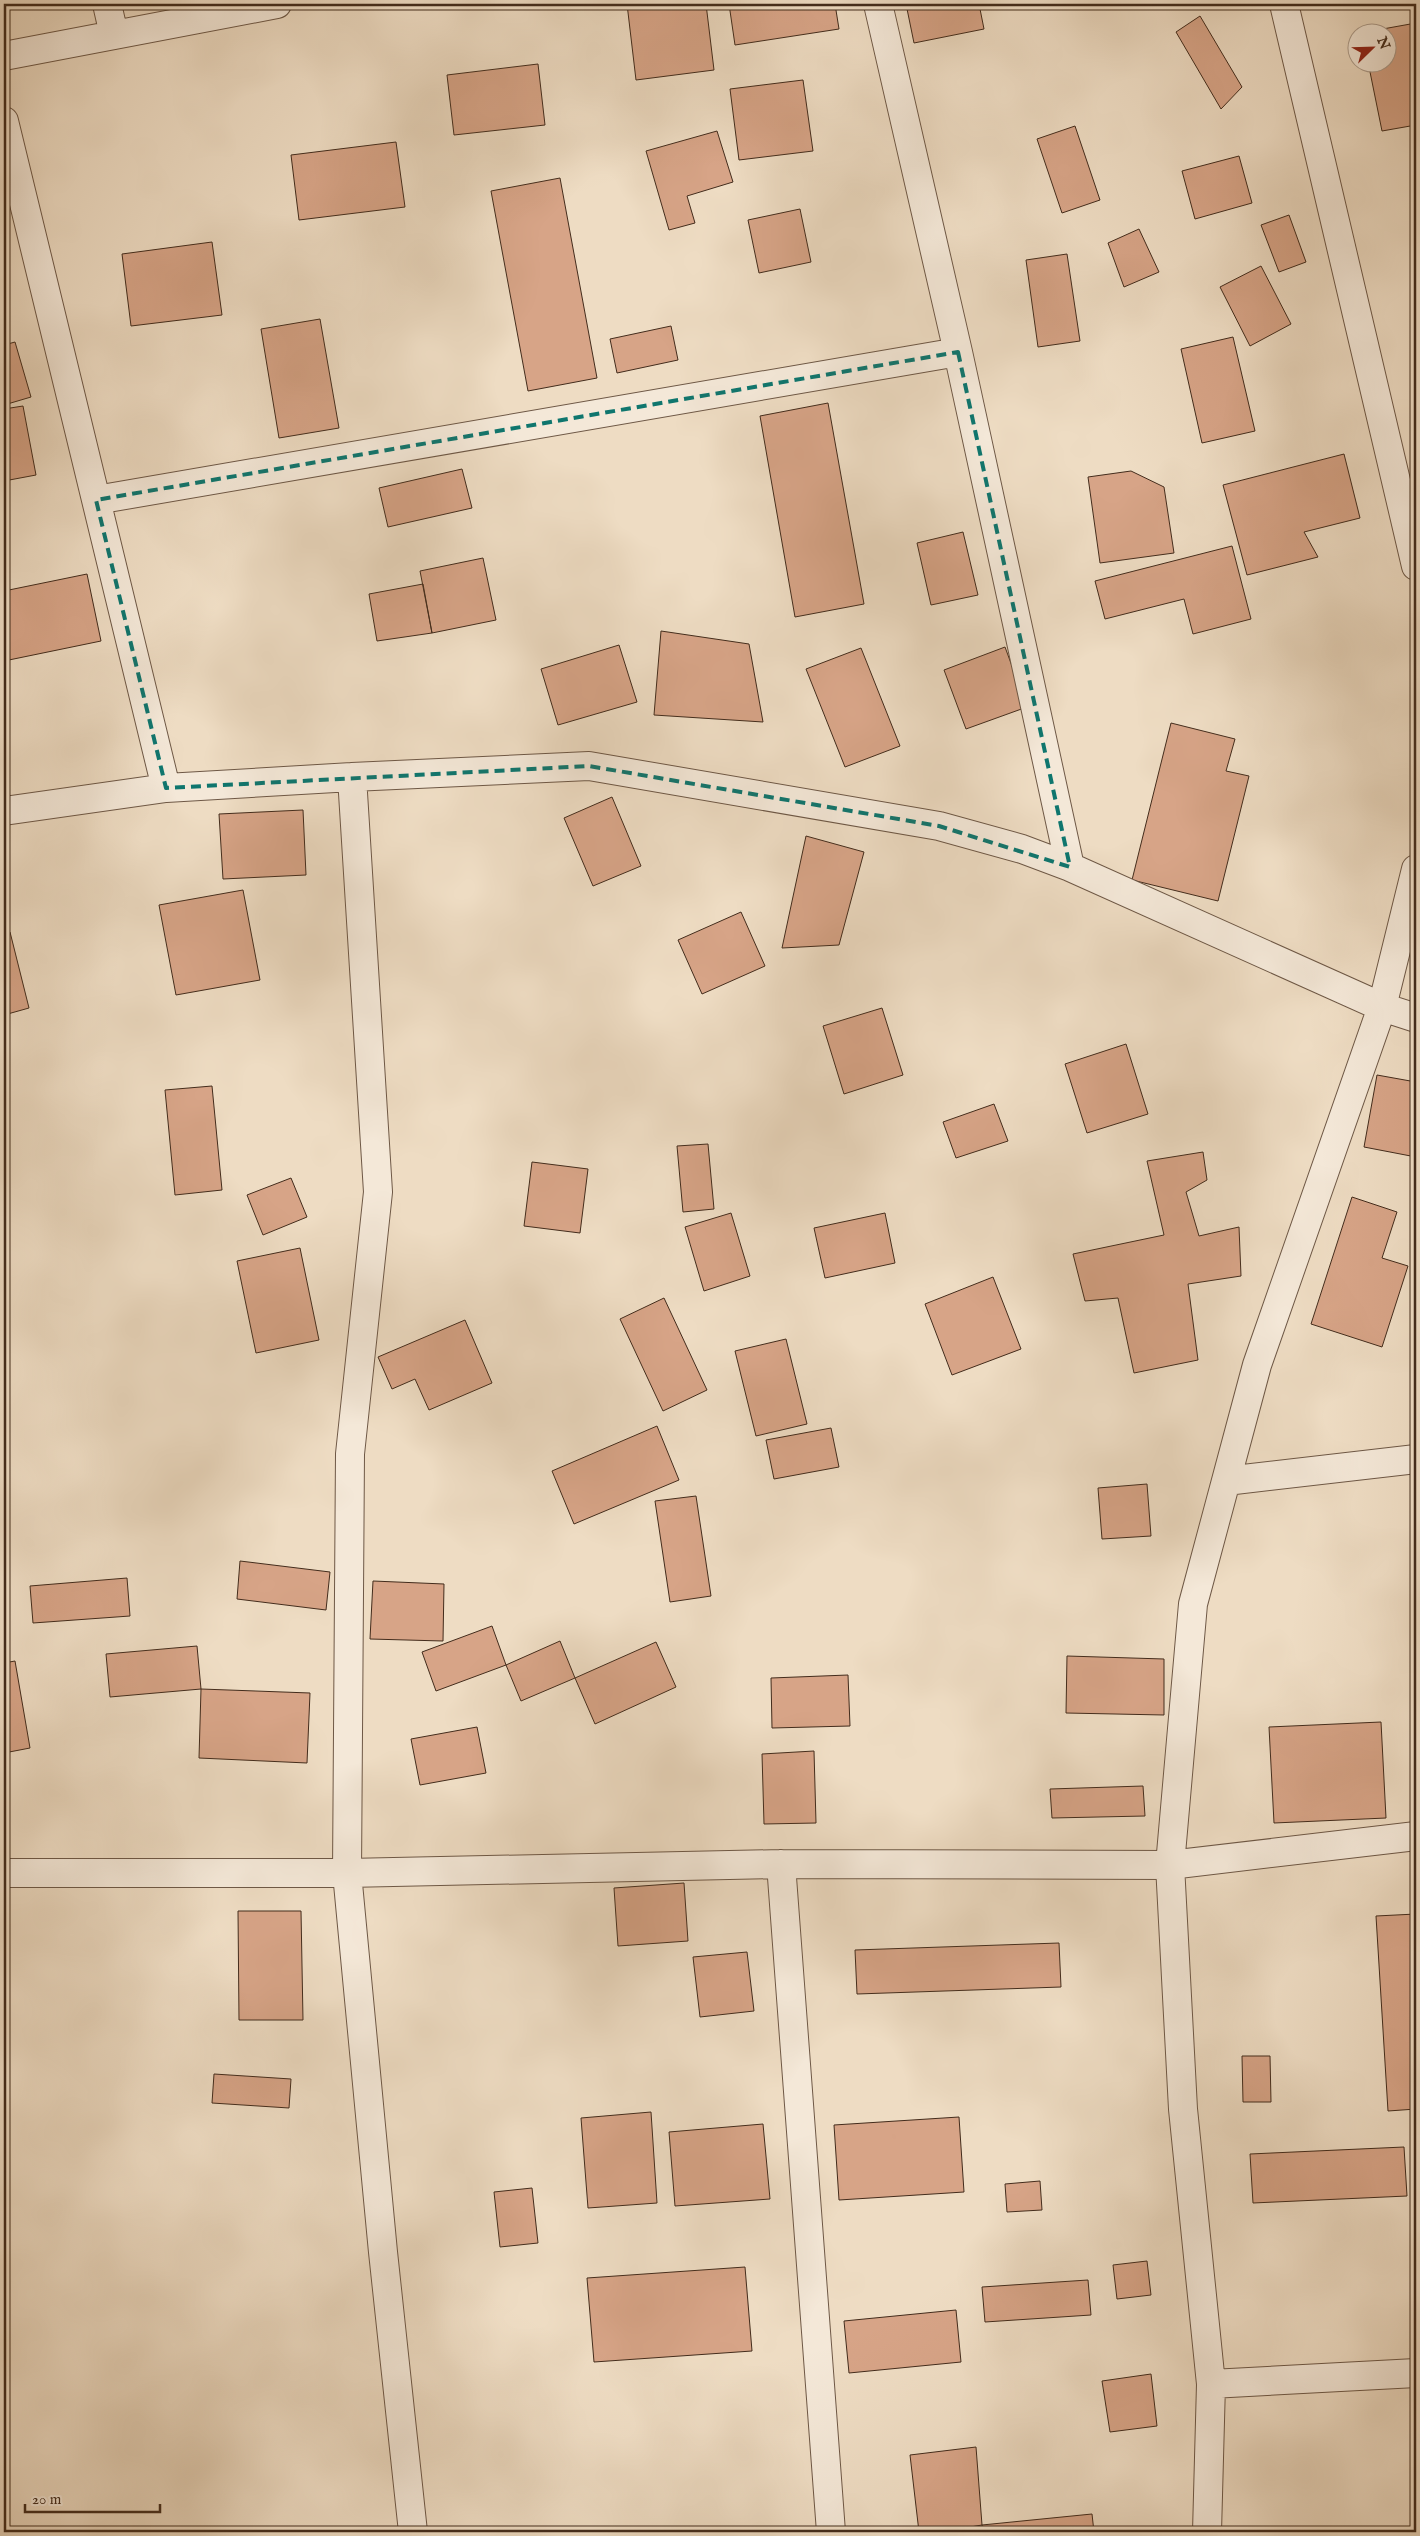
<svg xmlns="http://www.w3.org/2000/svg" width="1420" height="2536" viewBox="0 0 1420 2536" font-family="'IM FELL English',serif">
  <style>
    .building { fill: #d7a487; stroke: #432c1c }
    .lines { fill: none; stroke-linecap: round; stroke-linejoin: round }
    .minor-casing { stroke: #6e5846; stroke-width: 30 }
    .minor { stroke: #f4e8d8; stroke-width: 28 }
    .marked { fill: none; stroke: #0f766e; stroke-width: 4; stroke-dasharray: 10 6; stroke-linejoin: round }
  </style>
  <rect width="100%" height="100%" fill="#eedcc3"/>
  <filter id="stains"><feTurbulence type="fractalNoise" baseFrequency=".004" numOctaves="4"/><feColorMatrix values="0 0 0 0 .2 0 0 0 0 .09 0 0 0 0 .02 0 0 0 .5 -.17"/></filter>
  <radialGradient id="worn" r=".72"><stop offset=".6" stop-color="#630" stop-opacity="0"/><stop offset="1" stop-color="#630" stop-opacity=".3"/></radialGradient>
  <path class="building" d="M 627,4 L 706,4 L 714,70 L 636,80 Z
    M 729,4 L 835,4 L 839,29 L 735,45 Z
    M 906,4 L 979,4 L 984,29 L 914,43 Z
    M 1200,16 L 1242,87 L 1221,109 L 1176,32 Z
    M 1416,23 L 1416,125 L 1382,131 L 1368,62 L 1388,62 L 1388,32 L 1366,32 Z
    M 538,64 L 545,125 L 454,135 L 447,75 Z
    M 803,80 L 813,151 L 739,160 L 730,89 Z
    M 1075,126 L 1100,200 L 1062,213 L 1037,139 Z
    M 717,131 L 733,182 L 687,196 L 695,223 L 669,230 L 646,151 Z
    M 396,142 L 405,207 L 299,220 L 291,155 Z
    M 1239,156 L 1252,203 L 1195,219 L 1182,171 Z
    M 560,178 L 597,378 L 528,391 L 491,191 Z
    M 800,209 L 811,262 L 759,273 L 748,220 Z
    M 1289,215 L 1306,262 L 1279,272 L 1261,225 Z
    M 1139,229 L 1159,272 L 1124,287 L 1108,243 Z
    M 212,242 L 222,315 L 131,326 L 122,254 Z
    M 1067,254 L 1080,341 L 1038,347 L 1026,260 Z
    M 1261,266 L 1291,324 L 1250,346 L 1220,287 Z
    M 320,319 L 339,428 L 279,438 L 261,329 Z
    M 671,326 L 678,360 L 617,373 L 610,339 Z
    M 1233,337 L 1255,431 L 1202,443 L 1181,349 Z
    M 15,342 L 31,397 L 4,405 L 4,345 Z
    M 828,403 L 864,604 L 795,617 L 760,416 Z
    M 23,406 L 36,475 L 4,481 L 4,409 Z
    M 1344,454 L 1360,518 L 1304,532 L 1318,557 L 1247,575 L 1223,485 Z
    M 462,469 L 472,508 L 388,527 L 379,488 Z
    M 1131,471 L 1164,487 L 1174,553 L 1100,563 L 1088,477 Z
    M 963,532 L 978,595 L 931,605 L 917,543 Z
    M 1232,546 L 1251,619 L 1193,634 L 1184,599 L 1105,619 L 1095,581 Z
    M 483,558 L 496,620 L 432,633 L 420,571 Z
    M 87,574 L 101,641 L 4,661 L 4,591 Z
    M 423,584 L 432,633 L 377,641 L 369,594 Z
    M 661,631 L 749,644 L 763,722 L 654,715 Z
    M 619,645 L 637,702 L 558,725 L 541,669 Z
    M 1005,647 L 1027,707 L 966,729 L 944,670 Z
    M 861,648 L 900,746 L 845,767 L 806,669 Z
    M 1171,723 L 1235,739 L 1226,771 L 1249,776 L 1218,901 L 1132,880 Z
    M 612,797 L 641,866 L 593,886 L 564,818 Z
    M 303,810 L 306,875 L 223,879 L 219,814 Z
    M 806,836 L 864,852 L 839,945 L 782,948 Z
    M 243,890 L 260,980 L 176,995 L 159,905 Z
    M 741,912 L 765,966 L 702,994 L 678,940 Z
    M 10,932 L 29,1008 L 4,1015 L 4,934 Z
    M 882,1008 L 903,1075 L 844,1094 L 823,1026 Z
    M 1126,1044 L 1148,1114 L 1087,1133 L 1065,1064 Z
    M 1377,1075 L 1416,1082 L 1416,1157 L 1364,1147 Z
    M 212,1086 L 222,1190 L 175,1195 L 165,1090 Z
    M 994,1104 L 1008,1141 L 956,1158 L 943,1122 Z
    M 708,1144 L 714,1209 L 683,1212 L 677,1146 Z
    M 1203,1152 L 1207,1180 L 1186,1192 L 1199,1236 L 1239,1227 L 1241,1276 L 1188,1284 L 1198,1360 L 1134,1373 L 1118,1298 L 1085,1301 L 1073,1254 L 1164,1235 L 1147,1161 Z
    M 532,1162 L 588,1169 L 580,1233 L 524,1226 Z
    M 291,1178 L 307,1217 L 263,1235 L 247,1195 Z
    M 1352,1197 L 1397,1212 L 1382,1258 L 1408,1266 L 1382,1347 L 1311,1324 Z
    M 731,1213 L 750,1276 L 704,1291 L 685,1227 Z
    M 885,1213 L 895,1263 L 825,1278 L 814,1228 Z
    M 300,1248 L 319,1340 L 256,1353 L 237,1261 Z
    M 993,1277 L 1021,1349 L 952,1375 L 925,1304 Z
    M 664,1298 L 707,1390 L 663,1411 L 620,1319 Z
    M 465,1320 L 492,1383 L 429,1410 L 415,1379 L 392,1389 L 378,1357 Z
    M 786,1339 L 807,1424 L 756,1436 L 735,1351 Z
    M 657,1426 L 679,1480 L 574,1524 L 552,1471 Z
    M 831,1428 L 839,1467 L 774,1479 L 766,1440 Z
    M 1147,1484 L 1151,1536 L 1102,1539 L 1098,1488 Z
    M 696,1496 L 711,1596 L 670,1602 L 655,1501 Z
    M 240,1561 L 330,1572 L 326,1610 L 237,1599 Z
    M 127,1578 L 130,1616 L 33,1623 L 30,1586 Z
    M 373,1581 L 444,1584 L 443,1641 L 370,1639 Z
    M 492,1626 L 506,1665 L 436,1691 L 422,1652 Z
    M 560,1641 L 575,1678 L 521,1701 L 506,1665 Z
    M 656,1642 L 676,1687 L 595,1724 L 575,1678 Z
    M 197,1646 L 201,1689 L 110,1697 L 106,1654 Z
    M 1067,1656 L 1164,1659 L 1164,1715 L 1066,1713 Z
    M 15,1661 L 30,1748 L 4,1753 L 4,1663 Z
    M 848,1675 L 850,1726 L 772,1728 L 771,1678 Z
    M 201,1689 L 310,1693 L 307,1763 L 199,1758 Z
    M 1381,1722 L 1386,1818 L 1274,1823 L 1269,1727 Z
    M 477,1727 L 486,1773 L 420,1785 L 411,1739 Z
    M 814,1751 L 816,1823 L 764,1824 L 762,1754 Z
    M 1143,1786 L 1145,1816 L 1052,1818 L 1050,1789 Z
    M 684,1883 L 688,1941 L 618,1946 L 614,1888 Z
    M 238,1911 L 301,1911 L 303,2020 L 239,2020 Z
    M 1416,1914 L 1416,2109 L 1388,2111 L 1376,1916 Z
    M 1059,1943 L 1061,1987 L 857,1994 L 855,1950 Z
    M 747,1952 L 754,2011 L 700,2017 L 693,1957 Z
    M 1242,2056 L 1270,2056 L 1271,2102 L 1243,2102 Z
    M 214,2074 L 291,2079 L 289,2108 L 212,2103 Z
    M 651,2112 L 657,2203 L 588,2208 L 581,2118 Z
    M 959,2117 L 964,2192 L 839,2200 L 834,2125 Z
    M 763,2124 L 770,2199 L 675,2206 L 669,2132 Z
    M 1404,2147 L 1407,2196 L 1253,2203 L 1250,2154 Z
    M 1040,2181 L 1042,2210 L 1007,2212 L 1005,2184 Z
    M 532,2188 L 538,2243 L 500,2247 L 494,2192 Z
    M 1147,2261 L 1151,2295 L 1117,2299 L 1113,2265 Z
    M 745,2267 L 752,2351 L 594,2362 L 587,2278 Z
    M 1088,2280 L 1091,2315 L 985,2322 L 982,2287 Z
    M 956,2310 L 961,2362 L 849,2373 L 844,2321 Z
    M 1151,2374 L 1157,2426 L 1110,2432 L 1102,2381 Z
    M 976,2447 L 982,2525 L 941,2532 L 919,2532 L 910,2455 Z
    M 1092,2514 L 1094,2532 L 983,2532 L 982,2525 Z"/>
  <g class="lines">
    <g class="minor-casing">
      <path id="minor" d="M 107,4 L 114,35
        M 878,4 L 958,352 L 1070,867
        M 1284,4 L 1416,566
        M 4,56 L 277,4
        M 4,121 L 166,788
        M 96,500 L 958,352
        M 352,777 L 378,1192 L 350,1454 L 347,1873 L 383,2252 L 413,2532
        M 4,811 L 166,788 L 352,777 L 589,766 L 939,826 L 1022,849 L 1070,867 L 1382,1007 L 1416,1018
        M 1226,1481 L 1416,1459
        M 781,1864 L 831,2532
        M 4,1873 L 347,1873 L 781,1864 L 1170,1865 L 1416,1836
        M 1211,2384 L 1416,2373
        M 1207,2532 L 1211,2384 L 1183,2109 L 1170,1865 L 1193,1604 L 1257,1365 L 1382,1007 L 1416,869"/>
    </g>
    <use href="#minor" class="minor"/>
  </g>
  <path class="marked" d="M 958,352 L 1070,867 L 939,826 L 589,766 L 166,788 L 96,500 Z"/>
  <rect width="1420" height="2536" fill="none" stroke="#eedcc3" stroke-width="20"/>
  <rect x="5" y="5" width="1410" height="2526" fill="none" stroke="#432c1c" stroke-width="2.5"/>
  <rect x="10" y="10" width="1400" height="2516" fill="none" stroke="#432c1c"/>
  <g transform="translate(1372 48) rotate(67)"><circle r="24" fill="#f4e8d8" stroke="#ad9d8d"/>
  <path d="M0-4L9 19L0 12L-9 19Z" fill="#8f2418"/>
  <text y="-8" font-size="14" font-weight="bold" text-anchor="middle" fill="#432c1c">N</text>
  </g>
  <path d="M25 2504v8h135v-8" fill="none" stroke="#432c1c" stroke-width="2.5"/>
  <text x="32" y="2504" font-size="15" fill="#432c1c" stroke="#f4e8d8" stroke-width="4" paint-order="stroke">20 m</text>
  <rect width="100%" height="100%" filter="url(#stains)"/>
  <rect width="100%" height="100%" fill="url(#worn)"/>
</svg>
